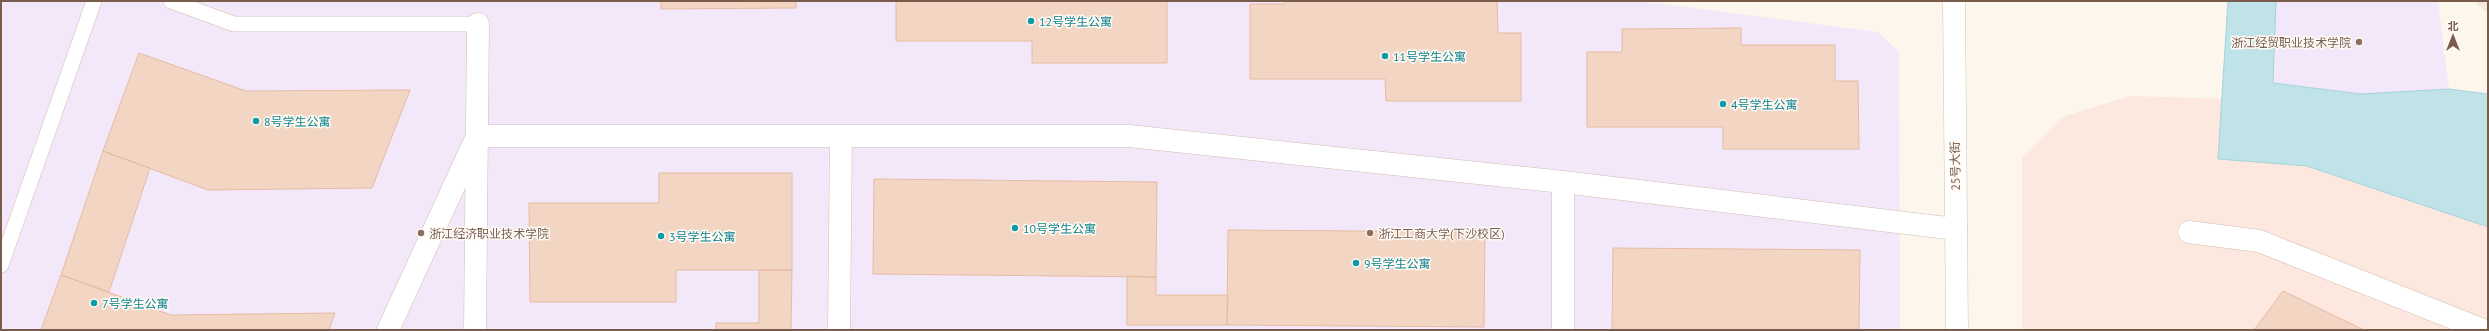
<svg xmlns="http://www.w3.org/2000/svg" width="2489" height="331" viewBox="0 0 2489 331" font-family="'PT Sans','Noto Sans SC',sans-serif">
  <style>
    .residential { fill: #f5e8da }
    .commercial { fill: #fde8e0 }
    .education { fill: #f3e8fa }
    .water { fill: #bfe3e8; stroke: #a5d3da }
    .building { fill: #f3d5c3; stroke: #e6bba3 }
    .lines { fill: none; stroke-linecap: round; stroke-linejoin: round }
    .service-casing { stroke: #d1beb0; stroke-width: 16 }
    .pedestrian-casing { stroke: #d1beb0; stroke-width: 23 }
    .minor-casing { stroke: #d1beb0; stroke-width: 23 }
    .secondary-casing { stroke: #d6c0b0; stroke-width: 23 }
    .service { stroke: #fff; stroke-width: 15 }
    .pedestrian { stroke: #fff; stroke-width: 22 }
    .minor { stroke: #fff; stroke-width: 22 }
    .secondary { stroke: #fff; stroke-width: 22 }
    .culture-dot { fill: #0f9aa8; stroke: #fffaf3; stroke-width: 1.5 }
    .education-dot { fill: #8d6e63; stroke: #fffaf3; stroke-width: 1.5 }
    .labels { text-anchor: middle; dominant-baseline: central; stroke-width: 3; stroke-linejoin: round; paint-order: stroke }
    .culture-label { font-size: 12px; fill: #0d838f; stroke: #fffaf3; text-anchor: start }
    .education-label { font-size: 12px; fill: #785e54; stroke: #fffaf3; text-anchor: start }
    .street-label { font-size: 12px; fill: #7a5c4d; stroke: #fffaf3 }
  </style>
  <rect width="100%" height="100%" fill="#fdf6ec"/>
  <path class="residential" d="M 2474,1 L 2488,1 L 2488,13 Z"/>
  <path class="commercial" d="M 2130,96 L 2457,106 L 2488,133 L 2488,330 L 2022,330 L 2022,157 L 2062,117 Z"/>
  <path class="education" d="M 1,1 L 1639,1 L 1878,32 L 1899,52 L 1900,330 L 1,330 Z
    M 2276,1 L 2438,1 L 2449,89 L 2361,94 L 2273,83 Z"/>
  <path class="water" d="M 2228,1 L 2276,1 L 2273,83 L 2361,94 L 2449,89 L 2488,94 L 2488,227 L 2307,166 L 2218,159 Z"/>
  <path class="building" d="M 661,1 L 796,1 L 796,8 L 661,9 Z
    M 896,1 L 1167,1 L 1167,63 L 1032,63 L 1032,41 L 896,41 Z
    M 1285,1 L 1497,1 L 1498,33 L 1521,33 L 1521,101 L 1386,101 L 1385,79 L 1250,79 L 1250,4 L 1285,4 Z
    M 1741,28 L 1741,45 L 1835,45 L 1835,81 L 1858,81 L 1859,149 L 1723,149 L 1723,127 L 1587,127 L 1587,52 L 1622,52 L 1622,29 Z
    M 139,53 L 246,91 L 410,90 L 372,188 L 208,190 L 103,151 Z
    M 103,151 L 150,168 L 109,292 L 61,275 Z
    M 659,173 L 792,173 L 792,270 L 676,270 L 676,302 L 530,302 L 529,203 L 659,203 Z
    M 874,179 L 1157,182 L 1156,277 L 873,274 Z
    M 1228,230 L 1485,232 L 1484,327 L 1227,325 Z
    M 1613,248 L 1860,250 L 1859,330 L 1612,330 Z
    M 759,270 L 792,270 L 791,330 L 716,330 L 716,323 L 759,323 Z
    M 61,275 L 171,315 L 335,313 L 329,330 L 41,330 Z
    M 1127,276 L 1156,277 L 1156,295 L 1228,295 L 1227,325 L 1127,325 Z
    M 2283,291 L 2364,330 L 2254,330 Z"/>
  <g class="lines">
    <g class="service-casing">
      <path id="service" d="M 171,1 L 234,24 L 478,24
        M 1,265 L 94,1"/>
    </g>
    <g class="pedestrian-casing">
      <path id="pedestrian" d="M 2189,232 L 2259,241 L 2483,330"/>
    </g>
    <g class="minor-casing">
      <path id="minor" d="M 1563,182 L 1563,330
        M 388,330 L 477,136 L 1129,136 L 1563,182 L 1956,229
        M 475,330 L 478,24
        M 839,330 L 841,136"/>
    </g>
    <g class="secondary-casing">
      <path id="secondary" d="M 1954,1 L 1957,330"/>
    </g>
    <use href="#service" class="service"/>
    <use href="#pedestrian" class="pedestrian"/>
    <use href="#minor" class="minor"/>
    <use href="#secondary" class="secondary"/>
  </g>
  <g class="culture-dot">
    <circle cx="1031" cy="21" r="4"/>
    <circle cx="1385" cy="56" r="4"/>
    <circle cx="1723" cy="104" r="4"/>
    <circle cx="256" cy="121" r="4"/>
    <circle cx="1015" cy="228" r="4"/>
    <circle cx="661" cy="236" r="4"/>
    <circle cx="1356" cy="263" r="4"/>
    <circle cx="94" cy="303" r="4"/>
  </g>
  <g class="education-dot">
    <circle cx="2359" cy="42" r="4"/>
    <circle cx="421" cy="233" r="4"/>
    <circle cx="1370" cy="233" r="4"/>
  </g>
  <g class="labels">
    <g class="culture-label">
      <text x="1039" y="21">12号学生公寓</text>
      <text x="1393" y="56">11号学生公寓</text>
      <text x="1731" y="104">4号学生公寓</text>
      <text x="264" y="121">8号学生公寓</text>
      <text x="1023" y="228">10号学生公寓</text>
      <text x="669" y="236">3号学生公寓</text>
      <text x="1364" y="263">9号学生公寓</text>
      <text x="102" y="303">7号学生公寓</text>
    </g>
    <g class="education-label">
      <text x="2351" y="42" text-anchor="end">浙江经贸职业技术学院</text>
      <text x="429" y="233">浙江经济职业技术学院</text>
      <text x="1378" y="233">浙江工商大学(下沙校区)</text>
    </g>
    <g class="street-label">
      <text transform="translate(1955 166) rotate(-91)">25号大街</text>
    </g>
  </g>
  <rect width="2489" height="331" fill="none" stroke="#7a5c4d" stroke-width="4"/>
  <g transform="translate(2453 36)" stroke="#fffaf3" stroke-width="3" paint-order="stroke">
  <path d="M0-3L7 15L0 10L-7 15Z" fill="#7a5c4d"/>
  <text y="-6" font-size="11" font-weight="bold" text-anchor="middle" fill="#7a5c4d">北</text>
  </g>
</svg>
